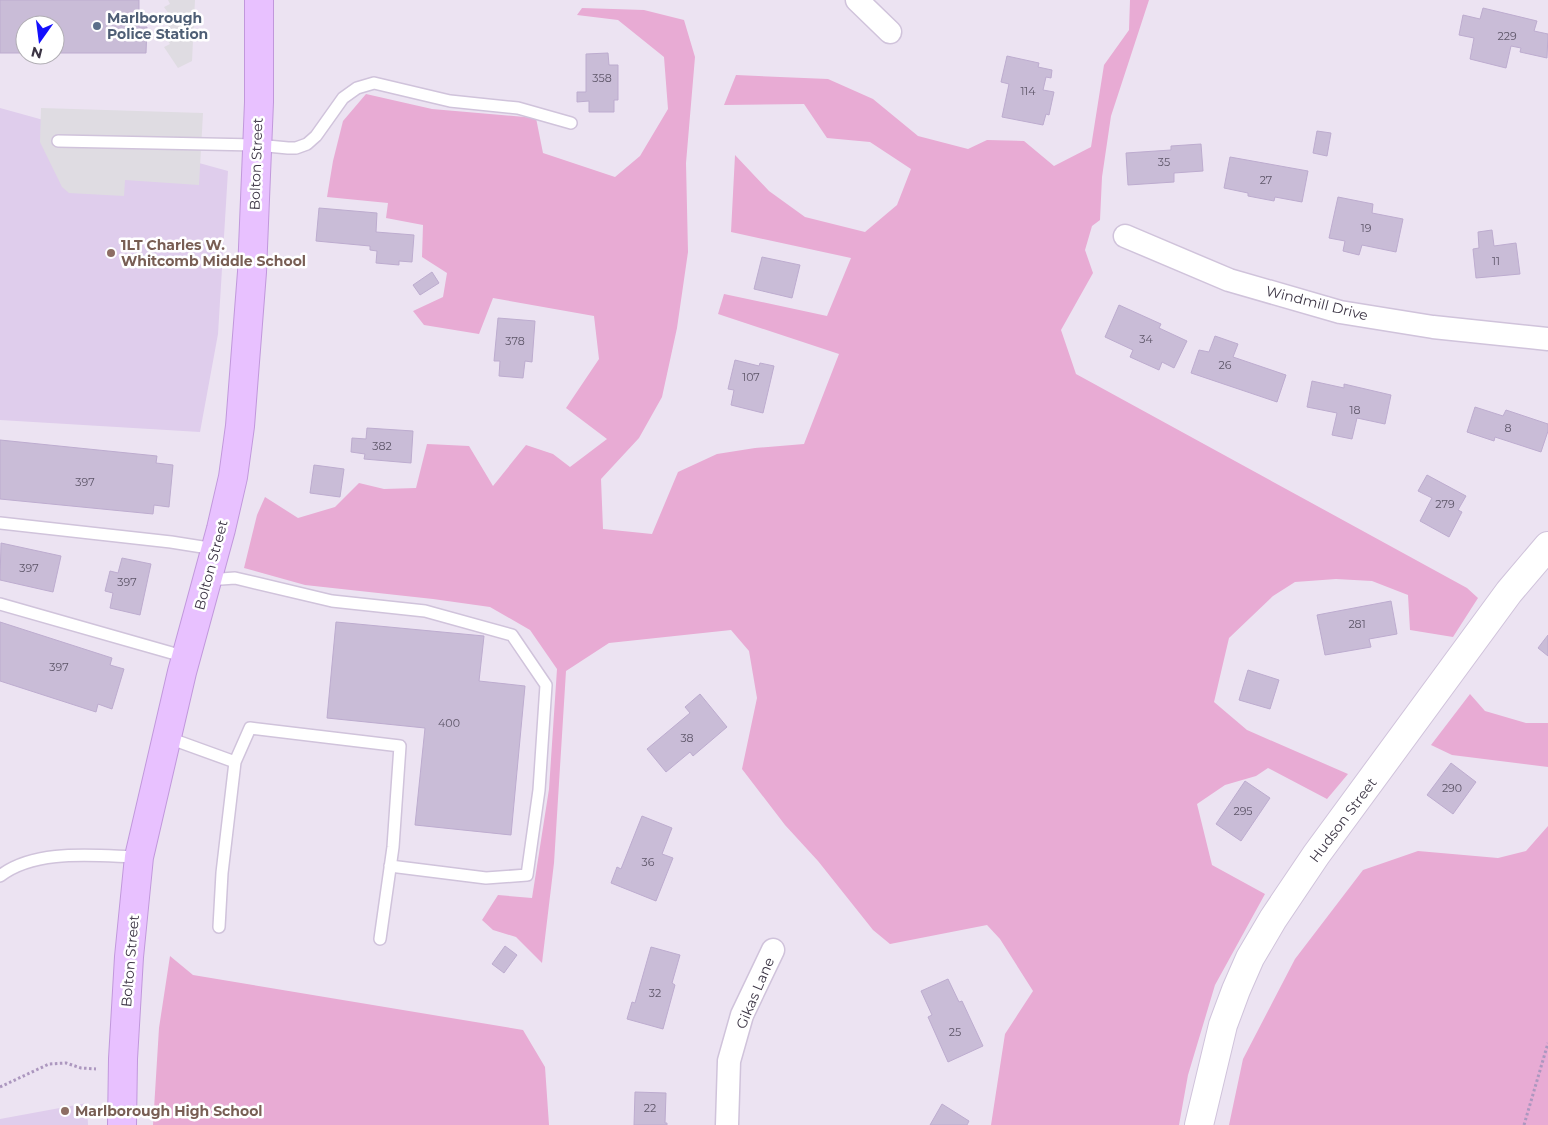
<svg xmlns="http://www.w3.org/2000/svg" width="1548" height="1125" viewBox="0 0 1548 1125" font-family="Montserrat,sans-serif">
  <style>
    .education { fill: #dfcdec }
    .green { fill: #e8abd4 }
    .parking { fill: #dfdce2 }
    .building { fill: #c9bcd7; stroke: #bdaccf }
    .lines { fill: none; stroke-linecap: round; stroke-linejoin: round }
    .service-casing { stroke: #d0c3db; stroke-width: 14 }
    .minor-casing { stroke: #d0c3db; stroke-width: 25 }
    .tertiary-casing { stroke: #d0c3db; stroke-width: 30 }
    .secondary-casing { stroke: #c198dc; stroke-width: 30 }
    .path { stroke: #ac97bf; stroke-width: 3; stroke-dasharray: 2.5 2.5; stroke-linecap: butt }
    .service { stroke: #fff; stroke-width: 11 }
    .minor { stroke: #fff; stroke-width: 22 }
    .tertiary { stroke: #fff; stroke-width: 28 }
    .secondary { stroke: #e8c1ff; stroke-width: 28 }
    .service-dot { fill: #5c6f8a; stroke: #fff; stroke-width: 2 }
    .education-dot { fill: #8d6e63; stroke: #fff; stroke-width: 2 }
    .labels { text-anchor: middle; dominant-baseline: central; stroke-width: 5; stroke-linejoin: round; paint-order: stroke }
    .number-label { font-size: 11px; fill: #5e5669 }
    .service-label { font-size: 14px; font-weight: bold; fill: #4e5e75; stroke: #fff; text-anchor: start }
    .street-label { font-size: 14px; fill: #3b3444; stroke: #fff }
    .education-label { font-size: 14px; font-weight: bold; fill: #785e54; stroke: #fff; text-anchor: start }
  </style>
  <rect width="100%" height="100%" fill="#ece3f2"/>
  <path class="education" d="M 0,108 L 228,171 L 218,334 L 200,432 L 0,420 Z
    M 87,1103 L 88,1125 L 0,1125 L 0,1119 Z"/>
  <path class="green" d="M 1130,0 L 1149,0 L 1111,116 L 1102,177 L 1100,220 L 1092,226 L 1085,250 L 1093,273 L 1061,330 L 1076,374 L 1467,588 L 1478,598 L 1453,637 L 1410,630 L 1408,595 L 1372,581 L 1336,579 L 1295,582 L 1273,596 L 1229,638 L 1214,702 L 1247,730 L 1348,774 L 1327,799 L 1268,768 L 1256,776 L 1225,785 L 1197,804 L 1212,865 L 1265,894 L 1215,985 L 1188,1075 L 1179,1125 L 991,1125 L 1005,1034 L 1033,991 L 1000,939 L 987,925 L 890,944 L 873,930 L 818,861 L 785,825 L 742,769 L 757,698 L 749,651 L 731,630 L 609,643 L 566,671 L 554,863 L 542,963 L 516,937 L 493,930 L 482,920 L 498,895 L 532,898 L 549,789 L 557,669 L 530,630 L 490,607 L 433,599 L 305,585 L 244,568 L 257,515 L 265,497 L 298,518 L 335,507 L 359,483 L 384,489 L 416,488 L 427,444 L 469,446 L 493,486 L 526,445 L 553,454 L 570,467 L 607,439 L 566,408 L 599,359 L 594,316 L 493,298 L 479,334 L 424,325 L 413,311 L 443,297 L 447,273 L 422,257 L 423,225 L 386,218 L 388,203 L 327,197 L 333,161 L 343,121 L 366,94 L 432,109 L 536,118 L 543,153 L 615,177 L 640,156 L 668,109 L 664,57 L 618,20 L 577,15 L 582,8 L 644,10 L 684,20 L 695,57 L 686,163 L 688,252 L 677,328 L 662,397 L 639,438 L 601,479 L 603,529 L 652,534 L 678,472 L 717,454 L 755,448 L 804,444 L 839,354 L 718,314 L 724,294 L 827,316 L 851,258 L 731,232 L 735,155 L 769,191 L 805,217 L 865,232 L 897,205 L 911,169 L 870,142 L 827,138 L 804,104 L 724,105 L 736,75 L 828,79 L 873,99 L 918,136 L 968,149 L 987,140 L 1024,141 L 1054,166 L 1091,147 L 1104,65 L 1129,30 Z
    M 1470,694 L 1485,711 L 1526,723 L 1548,723 L 1548,767 L 1452,755 L 1431,745 Z
    M 1548,826 L 1548,1125 L 1229,1125 L 1243,1059 L 1295,959 L 1363,870 L 1418,851 L 1498,858 L 1526,851 Z
    M 170,956 L 193,975 L 523,1030 L 545,1067 L 549,1125 L 153,1125 L 159,1028 Z"/>
  <path class="parking" d="M 168,0 L 195,0 L 192,61 L 178,68 L 164,47 L 170,44 L 163,34 L 171,29 L 164,22 L 171,17 L 164,7 L 170,4 Z
    M 41,108 L 203,113 L 199,185 L 125,180 L 124,196 L 69,193 L 62,187 L 40,142 Z"/>
  <path class="building" d="M 0,0 L 139,0 L 139,27 L 147,27 L 146,53 L 55,53 L 55,25 L 25,25 L 25,53 L 0,53 Z
    M 1483,8 L 1537,21 L 1534,31 L 1548,34 L 1547,58 L 1520,52 L 1521,48 L 1511,46 L 1506,68 L 1470,59 L 1474,38 L 1459,35 L 1463,15 L 1480,19 Z
    M 608,53 L 609,65 L 618,65 L 618,100 L 614,100 L 614,112 L 589,112 L 589,101 L 577,102 L 577,92 L 586,92 L 586,54 Z
    M 1007,56 L 1039,63 L 1038,67 L 1052,70 L 1051,78 L 1046,77 L 1043,90 L 1054,92 L 1049,115 L 1046,114 L 1043,125 L 1002,117 L 1009,84 L 1001,82 Z
    M 1317,131 L 1331,133 L 1327,156 L 1313,153 Z
    M 1201,144 L 1203,171 L 1174,173 L 1174,182 L 1128,185 L 1126,153 L 1171,150 L 1171,146 Z
    M 1230,157 L 1308,171 L 1302,202 L 1275,197 L 1274,201 L 1248,196 L 1248,193 L 1224,188 Z
    M 1338,197 L 1373,204 L 1372,213 L 1403,219 L 1396,252 L 1362,245 L 1359,255 L 1343,251 L 1345,241 L 1329,238 Z
    M 319,208 L 377,213 L 376,232 L 414,235 L 412,262 L 399,261 L 399,265 L 376,263 L 377,251 L 370,250 L 370,246 L 316,241 Z
    M 1492,230 L 1494,246 L 1516,243 L 1520,274 L 1476,278 L 1473,249 L 1479,248 L 1478,232 Z
    M 762,257 L 800,265 L 792,298 L 754,289 Z
    M 432,272 L 439,283 L 420,295 L 413,285 Z
    M 1119,305 L 1161,324 L 1159,328 L 1187,341 L 1174,368 L 1162,362 L 1159,370 L 1130,357 L 1133,350 L 1105,337 Z
    M 498,318 L 535,321 L 532,362 L 525,361 L 523,378 L 499,376 L 500,361 L 494,361 Z
    M 1215,336 L 1238,344 L 1233,357 L 1286,375 L 1277,402 L 1191,373 L 1199,350 L 1209,352 Z
    M 735,360 L 759,366 L 760,363 L 774,366 L 763,413 L 731,405 L 734,390 L 728,389 Z
    M 1312,381 L 1344,388 L 1344,384 L 1391,395 L 1385,424 L 1357,418 L 1352,439 L 1332,435 L 1337,413 L 1307,407 Z
    M 1475,407 L 1503,416 L 1506,410 L 1548,424 L 1548,431 L 1541,452 L 1495,437 L 1494,441 L 1467,432 Z
    M 367,428 L 413,431 L 411,463 L 364,459 L 365,454 L 351,452 L 352,438 L 366,439 Z
    M 0,440 L 157,456 L 156,463 L 173,465 L 169,507 L 154,505 L 153,514 L 0,499 Z
    M 314,465 L 344,469 L 340,497 L 310,493 Z
    M 1427,475 L 1466,496 L 1458,510 L 1462,512 L 1449,537 L 1420,521 L 1432,498 L 1418,491 Z
    M 1,543 L 61,556 L 53,592 L 0,580 Z
    M 122,558 L 151,564 L 140,615 L 110,608 L 113,593 L 105,591 L 110,571 L 118,573 Z
    M 1391,601 L 1397,634 L 1369,639 L 1371,647 L 1325,655 L 1317,615 Z
    M 0,622 L 112,658 L 110,665 L 124,669 L 112,709 L 98,704 L 96,712 L 0,681 Z
    M 336,622 L 484,636 L 479,681 L 525,686 L 511,835 L 415,825 L 425,728 L 327,718 Z
    M 1548,635 L 1548,656 L 1538,648 Z
    M 1248,670 L 1279,680 L 1270,709 L 1239,700 Z
    M 700,694 L 727,727 L 693,756 L 690,752 L 666,772 L 647,749 L 690,713 L 685,707 Z
    M 1451,763 L 1476,782 L 1453,814 L 1427,795 Z
    M 1245,781 L 1270,798 L 1241,841 L 1216,824 Z
    M 642,816 L 672,828 L 662,854 L 673,858 L 656,901 L 611,883 L 617,867 L 621,869 Z
    M 505,946 L 517,955 L 504,973 L 492,964 Z
    M 651,947 L 680,955 L 672,983 L 675,985 L 663,1029 L 627,1019 L 632,1002 L 635,1003 Z
    M 948,979 L 959,1002 L 962,1001 L 983,1046 L 948,1062 L 928,1017 L 932,1015 L 921,991 Z
    M 635,1092 L 666,1093 L 665,1123 L 667,1123 L 667,1125 L 634,1125 Z
    M 942,1104 L 969,1121 L 967,1125 L 930,1125 Z"/>
  <g class="lines">
    <g class="service-casing">
      <path id="service" d="M 58,141 L 257,145 L 288,148 L 296,148 L 307,144 L 316,136 L 343,98 L 357,88 L 374,83 L 450,101 L 518,108 L 571,123
        M 0,523 L 171,542 L 215,549
        M 207,580 L 235,578 L 332,601 L 425,611 L 512,635 L 546,685 L 539,790 L 527,875 L 486,878 L 390,866
        M 0,604 L 186,657
        M 166,737 L 235,762 L 222,873 L 219,927
        M 235,762 L 250,728 L 400,746 L 393,847 L 380,939
        M 0,876 C 36,848 96,856 139,857"/>
    </g>
    <g class="minor-casing">
      <path id="minor" d="M 857,0 L 890,32
        M 1125,236 L 1229,280 L 1340,312 L 1433,327 L 1548,339
        M 727,1125 L 729,1061 L 742,1015 L 773,950"/>
    </g>
    <g class="tertiary-casing">
      <path id="tertiary" d="M 1199,1125 L 1223,1025 L 1236,990 L 1250,958 L 1273,919 L 1316,855 L 1509,592 L 1548,546"/>
    </g>
    <g class="secondary-casing">
      <path id="secondary" d="M 122,1125 L 123,1059 L 129,957 L 139,857 L 182,672 L 221,529 L 233,477 L 240,426 L 252,272 L 259,102 L 259,0"/>
    </g>
    <path class="path" d="M 0,1087 L 49,1064 L 66,1063 L 81,1068 L 96,1069
      M 1524,1125 L 1548,1043"/>
    <use href="#service" class="service"/>
    <use href="#minor" class="minor"/>
    <use href="#tertiary" class="tertiary"/>
    <use href="#secondary" class="secondary"/>
  </g>
  <circle class="service-dot" cx="97" cy="26" r="5"/>
  <g class="education-dot">
    <circle cx="111" cy="253" r="5"/>
    <circle cx="65" cy="1111" r="5"/>
  </g>
  <g class="labels">
    <g class="number-label">
      <text x="1507" y="36">229</text>
      <text x="602" y="78">358</text>
      <text x="1028" y="91">114</text>
      <text x="1164" y="162">35</text>
      <text x="1266" y="180">27</text>
      <text x="1366" y="228">19</text>
      <text x="1496" y="261">11</text>
      <text x="1146" y="339">34</text>
      <text x="515" y="341">378</text>
      <text x="1225" y="365">26</text>
      <text x="751" y="377">107</text>
      <text x="1355" y="410">18</text>
      <text x="1508" y="428">8</text>
      <text x="382" y="446">382</text>
      <text x="85" y="482">397</text>
      <text x="1445" y="504">279</text>
      <text x="29" y="568">397</text>
      <text x="127" y="582">397</text>
      <text x="1357" y="624">281</text>
      <text x="59" y="667">397</text>
      <text x="449" y="723">400</text>
      <text x="687" y="738">38</text>
      <text x="1452" y="788">290</text>
      <text x="1243" y="811">295</text>
      <text x="648" y="862">36</text>
      <text x="655" y="993">32</text>
      <text x="955" y="1032">25</text>
      <text x="650" y="1108">22</text>
    </g>
    <g class="service-label">
      <text x="107" y="18">Marlborough<tspan x="107" dy="16">Police Station</tspan></text>
    </g>
    <g class="street-label">
      <text transform="translate(256 164) rotate(-88)">Bolton Street</text>
      <text transform="translate(1317 303) rotate(14)">Windmill Drive</text>
      <text transform="translate(211 565) rotate(-75)">Bolton Street</text>
      <text transform="translate(1343 820) rotate(-53)">Hudson Street</text>
      <text transform="translate(130 961) rotate(-85)">Bolton Street</text>
      <text transform="translate(755 993) rotate(-67)">Gikas Lane</text>
    </g>
    <g class="education-label">
      <text x="121" y="245">1LT Charles W.<tspan x="121" dy="16">Whitcomb Middle School</tspan></text>
      <text x="75" y="1111">Marlborough High School</text>
    </g>
  </g>
  <g transform="translate(40 40) rotate(194)"><circle r="24" fill="#ffffff" stroke="#b1aeb4"/>
  <path d="M0-4L9 19L0 12L-9 19Z" fill="#140ffd"/>
  <text y="-8" font-size="14" font-weight="bold" text-anchor="middle" fill="#3b3444">N</text>
  </g>
</svg>
